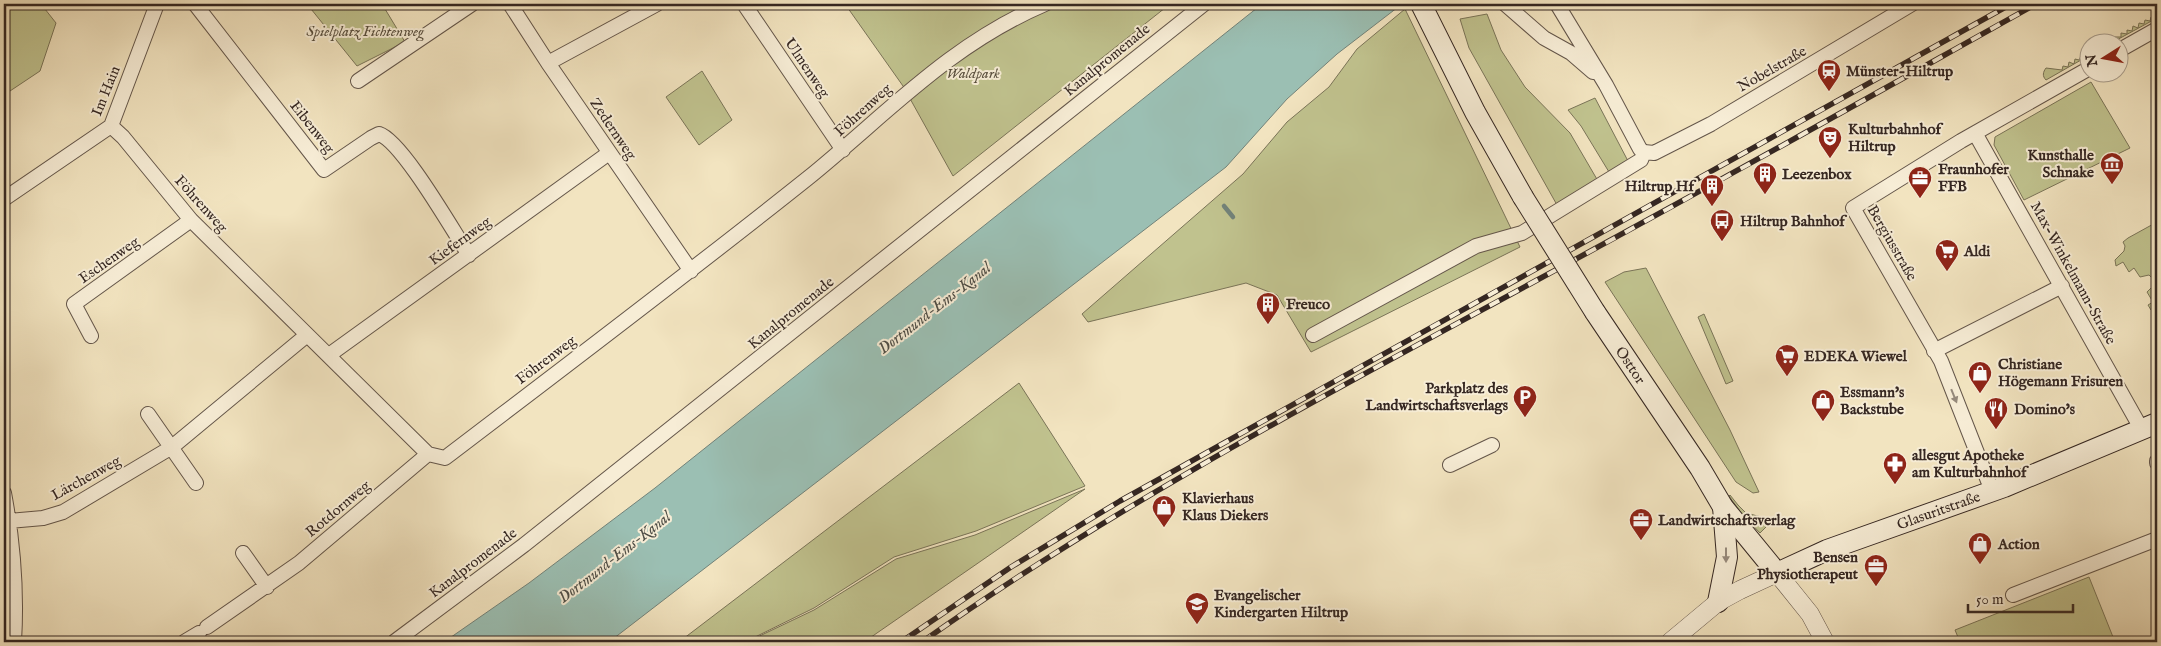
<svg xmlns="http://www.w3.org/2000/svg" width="2161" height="646" viewBox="0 0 2161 646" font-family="'IM FELL English',serif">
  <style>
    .green { fill: #c0c28e; stroke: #7a7458 }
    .water { fill: #9bbfb3; stroke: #728279 }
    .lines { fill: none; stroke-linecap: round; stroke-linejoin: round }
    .stream { stroke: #728279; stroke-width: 4.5 }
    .minor-casing { stroke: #64564a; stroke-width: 16 }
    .tertiary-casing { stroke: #64564a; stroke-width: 19 }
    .secondary-casing { stroke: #352722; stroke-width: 22 }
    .minor { stroke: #f7edd6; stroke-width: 14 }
    .tertiary { stroke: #f7edd6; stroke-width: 18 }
    .secondary { stroke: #f7edd6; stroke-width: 20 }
    .rail-casing { stroke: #352722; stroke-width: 5.5 }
    .rail { stroke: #f7edd6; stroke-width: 4; stroke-dasharray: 11; stroke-linecap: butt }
    .secondary-bridge-casing { stroke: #352722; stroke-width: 22; stroke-linecap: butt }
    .secondary-bridge { stroke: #f7edd6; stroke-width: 20 }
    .oneway { fill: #968a7c }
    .labels { text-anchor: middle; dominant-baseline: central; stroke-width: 4; stroke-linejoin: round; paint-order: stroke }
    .park-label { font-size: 15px; font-style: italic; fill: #584e3d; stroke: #f7edd6 }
    .street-label { font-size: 15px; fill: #352722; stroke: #f7edd6 }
    .poi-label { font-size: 15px; font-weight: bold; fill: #352722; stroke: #f7edd6; text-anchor: start }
    .water-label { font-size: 16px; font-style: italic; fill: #4e4d46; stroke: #f7edd6 }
  </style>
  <rect width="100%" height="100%" fill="#f2e4c0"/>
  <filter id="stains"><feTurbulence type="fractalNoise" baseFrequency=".004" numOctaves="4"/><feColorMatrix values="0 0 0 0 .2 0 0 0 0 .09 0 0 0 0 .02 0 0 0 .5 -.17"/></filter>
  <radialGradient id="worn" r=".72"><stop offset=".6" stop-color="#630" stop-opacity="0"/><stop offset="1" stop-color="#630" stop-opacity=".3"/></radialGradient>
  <path class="green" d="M 4,4 L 41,4 L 56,23 L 40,71 L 4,95 Z
    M 307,4 L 382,4 L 405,42 L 357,66 Z
    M 845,4 L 1170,4 L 953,176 L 903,86 Z
    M 1405,9 L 1520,247 L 1311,352 L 1277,295 L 1246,283 L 1088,322 L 1082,314 L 1243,174 L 1287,122 L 1329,87 L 1357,49 Z
    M 1487,14 L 1501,50 L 1525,87 L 1570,133 L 1598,181 L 1557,205 L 1469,48 L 1460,19 Z
    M 2157,14 L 2157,18 L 2113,42 L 2109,42 L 2110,40 L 2115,41 L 2115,37 L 2121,37 L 2121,33 L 2127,34 L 2127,30 L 2132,31 L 2133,26 L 2138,28 L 2139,23 L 2144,24 L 2145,20 L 2150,21 L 2151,17 L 2156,18 Z
    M 2086,53 L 2088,53 L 2088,56 L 2046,80 C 2042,76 2043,72 2046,68 L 2062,70 L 2063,66 L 2068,67 L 2069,62 L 2074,64 L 2075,59 L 2079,60 L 2081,56 L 2085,57 Z
    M 702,71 L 732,120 L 699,145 L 666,97 Z
    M 2091,82 L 2130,148 L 2024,200 L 1994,145 L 1995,137 Z
    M 1595,98 L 1628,161 L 1609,172 L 1581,126 L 1568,110 Z
    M 2157,222 L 2157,307 L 2151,310 L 2148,305 L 2153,302 L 2147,292 L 2154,285 L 2153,279 L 2149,275 L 2140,277 L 2134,268 L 2129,272 L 2123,262 L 2116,266 L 2115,260 L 2124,251 L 2125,246 L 2123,242 L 2128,238 Z
    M 1646,268 L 1730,430 L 1759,492 L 1753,493 L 1736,482 L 1605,282 L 1624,272 Z
    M 1704,314 L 1733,381 L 1726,384 L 1698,317 Z
    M 1019,383 L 1085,486 L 976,531 L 894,557 L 814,608 L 745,642 L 679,642 Z
    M 1085,489 L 864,642 L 747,642 L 814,610 L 896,559 L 975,535 Z
    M 1730,495 L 1738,505 L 1746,513 L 1773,520 L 1760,533 L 1742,514 L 1729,496 Z
    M 2089,577 L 2115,642 L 1960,642 L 1955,630 Z"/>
  <path class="water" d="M 1262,4 L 1402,4 L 1337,54 L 1287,99 L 1226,167 L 609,642 L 444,642 L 529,583 L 655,488 Z"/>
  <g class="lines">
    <path class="stream" d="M 1224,206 L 1233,217"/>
    <g class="minor-casing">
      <path id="minor" d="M 195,4 L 324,170 L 371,138 L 379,134 C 402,141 453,231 469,255
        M 510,4 L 548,63 L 691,271
        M 744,4 L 843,150
        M 1505,4 L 1544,38 L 1571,53 L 1593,72
        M 2118,51 L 2157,29
        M 548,63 L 657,4
        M 358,81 L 472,4
        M 111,126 L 123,137 L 191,220 L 428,454 L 445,458 C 567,365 689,273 808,178 C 887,114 949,45 1045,4
        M 1975,133 L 2142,430
        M 1644,152 L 1654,153 L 1711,124 L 1912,4
        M 4,199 L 111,126 L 157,4
        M 1313,335 L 1476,246 L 1522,233 L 1641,160 L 1644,152 L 1640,149 L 1606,85 L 1557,4
        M 91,336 L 74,304 L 191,220
        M 1934,351 L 2062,286
        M 329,355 L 609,153
        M 148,414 L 196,483
        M 2157,461 L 2157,463
        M 1450,465 L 1492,445
        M 1992,491 L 1941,361 L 1853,208 L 1961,141 L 2088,69
        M 4,493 C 13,541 17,593 14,642
        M 9,521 L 43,518 L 63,512 L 172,447 L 307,335
        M 243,553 L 267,587
        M 2013,595 L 2157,539
        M 207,627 L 299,563 L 428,454
        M 184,642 L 199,633
        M 394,642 L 524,545 L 1204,4"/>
    </g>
    <g class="tertiary-casing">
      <path id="tertiary" d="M 1670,642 L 1718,602 L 1740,590 L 1777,573 L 1810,614 L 1825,642"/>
    </g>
    <g class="secondary-casing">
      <g id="secondary">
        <path d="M 1421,4 L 1475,112 L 1523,197"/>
        <path id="s1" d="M 1595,312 L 1700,468 L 1723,507 L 1777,573 L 1827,550 L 2004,487 L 2157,423"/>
        <path d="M 1718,602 L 1727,557 L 1723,507"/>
      </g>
    </g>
    <use href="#minor" class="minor"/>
    <use href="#tertiary" class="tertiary"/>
    <use href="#secondary" class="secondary"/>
    <g class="rail-casing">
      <path id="rail" d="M 901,642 L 1011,567 L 1120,501 L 2011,4
        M 922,642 C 1117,504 1329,393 1539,279 C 1706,189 1871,96 2036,4"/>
    </g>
    <use href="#rail" class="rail"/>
    <g class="secondary-bridge-casing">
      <path id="secondary-bridge" d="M 1523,197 L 1595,312"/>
    </g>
    <use href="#secondary-bridge" class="secondary-bridge"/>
  </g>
  <defs><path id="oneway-solid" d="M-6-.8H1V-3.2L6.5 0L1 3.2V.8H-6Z" transform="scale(1.25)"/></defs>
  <g class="oneway">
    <use href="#oneway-solid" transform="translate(1954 396) rotate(68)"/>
    <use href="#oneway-solid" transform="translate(1726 555) rotate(90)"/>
  </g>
  <defs>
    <g id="station-pin" transform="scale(1.25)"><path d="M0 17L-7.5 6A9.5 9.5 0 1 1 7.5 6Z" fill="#8f2418" stroke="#f7edd6"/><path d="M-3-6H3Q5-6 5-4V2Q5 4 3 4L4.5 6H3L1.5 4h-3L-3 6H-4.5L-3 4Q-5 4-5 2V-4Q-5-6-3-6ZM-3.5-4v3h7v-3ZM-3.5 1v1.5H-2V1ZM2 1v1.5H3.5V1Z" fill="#fff"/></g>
    <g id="theatre-pin" transform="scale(1.25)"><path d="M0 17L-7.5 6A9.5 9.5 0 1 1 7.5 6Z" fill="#8f2418" stroke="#f7edd6"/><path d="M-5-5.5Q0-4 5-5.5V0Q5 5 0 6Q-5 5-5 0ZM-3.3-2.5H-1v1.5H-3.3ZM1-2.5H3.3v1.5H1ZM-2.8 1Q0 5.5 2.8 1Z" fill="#fff"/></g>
    <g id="museum-pin" transform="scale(1.25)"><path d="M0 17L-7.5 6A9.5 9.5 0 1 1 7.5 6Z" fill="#8f2418" stroke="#f7edd6"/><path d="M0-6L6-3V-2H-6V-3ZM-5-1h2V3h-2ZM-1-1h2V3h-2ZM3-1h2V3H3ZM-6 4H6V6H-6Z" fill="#fff"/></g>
    <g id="building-pin" transform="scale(1.25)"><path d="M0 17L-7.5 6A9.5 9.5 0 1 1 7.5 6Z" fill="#8f2418" stroke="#f7edd6"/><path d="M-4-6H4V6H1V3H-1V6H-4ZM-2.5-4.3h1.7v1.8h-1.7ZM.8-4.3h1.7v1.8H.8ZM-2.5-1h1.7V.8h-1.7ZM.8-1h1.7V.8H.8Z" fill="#fff"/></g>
    <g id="office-pin" transform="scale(1.25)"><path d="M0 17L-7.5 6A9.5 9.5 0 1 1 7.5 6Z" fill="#8f2418" stroke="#f7edd6"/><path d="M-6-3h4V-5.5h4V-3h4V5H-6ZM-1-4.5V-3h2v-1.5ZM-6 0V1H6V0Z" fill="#fff"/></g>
    <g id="bus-pin" transform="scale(1.25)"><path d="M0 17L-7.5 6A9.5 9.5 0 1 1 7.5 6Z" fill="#8f2418" stroke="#f7edd6"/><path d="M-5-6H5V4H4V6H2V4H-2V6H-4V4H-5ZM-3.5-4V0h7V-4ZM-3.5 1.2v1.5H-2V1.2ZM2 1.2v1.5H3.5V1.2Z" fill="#fff"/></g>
    <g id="supermarket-pin" transform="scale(1.25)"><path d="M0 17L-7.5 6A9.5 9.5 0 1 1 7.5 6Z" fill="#8f2418" stroke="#f7edd6"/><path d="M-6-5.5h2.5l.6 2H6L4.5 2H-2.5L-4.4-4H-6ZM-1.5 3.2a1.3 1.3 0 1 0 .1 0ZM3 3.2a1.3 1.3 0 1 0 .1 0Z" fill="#fff"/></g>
    <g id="shop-pin" transform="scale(1.25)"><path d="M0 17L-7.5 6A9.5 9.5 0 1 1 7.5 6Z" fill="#8f2418" stroke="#f7edd6"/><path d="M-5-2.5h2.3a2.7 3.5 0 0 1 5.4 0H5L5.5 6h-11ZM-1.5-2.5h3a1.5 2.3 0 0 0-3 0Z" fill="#fff"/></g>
    <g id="parking-pin" transform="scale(1.25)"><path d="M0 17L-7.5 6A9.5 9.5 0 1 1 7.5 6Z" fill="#8f2418" stroke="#f7edd6"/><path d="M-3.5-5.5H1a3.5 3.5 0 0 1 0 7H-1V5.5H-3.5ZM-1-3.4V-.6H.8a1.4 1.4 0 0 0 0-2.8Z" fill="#fff"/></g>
    <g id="restaurant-pin" transform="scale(1.25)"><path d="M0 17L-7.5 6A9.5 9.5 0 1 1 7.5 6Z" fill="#8f2418" stroke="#f7edd6"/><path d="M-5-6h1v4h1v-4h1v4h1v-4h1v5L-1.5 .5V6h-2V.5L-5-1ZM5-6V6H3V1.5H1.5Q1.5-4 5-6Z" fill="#fff"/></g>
    <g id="pharmacy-pin" transform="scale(1.25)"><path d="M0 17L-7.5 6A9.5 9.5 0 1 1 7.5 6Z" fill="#8f2418" stroke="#f7edd6"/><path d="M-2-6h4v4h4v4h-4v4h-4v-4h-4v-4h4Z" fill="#fff"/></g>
    <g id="school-pin" transform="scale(1.25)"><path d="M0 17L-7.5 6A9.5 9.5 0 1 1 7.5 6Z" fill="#8f2418" stroke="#f7edd6"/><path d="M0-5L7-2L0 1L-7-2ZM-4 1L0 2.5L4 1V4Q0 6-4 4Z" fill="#fff"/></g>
  </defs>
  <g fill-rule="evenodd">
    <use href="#station-pin" x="1829" y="71"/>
    <use href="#theatre-pin" x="1830" y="138"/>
    <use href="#museum-pin" x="2112" y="164"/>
    <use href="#building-pin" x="1765" y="174"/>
    <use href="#office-pin" x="1920" y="178"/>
    <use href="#building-pin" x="1712" y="186"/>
    <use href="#bus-pin" x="1722" y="221"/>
    <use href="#supermarket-pin" x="1947" y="251"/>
    <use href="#building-pin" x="1268" y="304"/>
    <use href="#supermarket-pin" x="1787" y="356"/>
    <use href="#shop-pin" x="1980" y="373"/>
    <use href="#parking-pin" x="1525" y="397"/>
    <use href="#shop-pin" x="1823" y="401"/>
    <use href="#restaurant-pin" x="1996" y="409"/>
    <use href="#pharmacy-pin" x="1895" y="464"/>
    <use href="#shop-pin" x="1164" y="507"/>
    <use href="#office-pin" x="1641" y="520"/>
    <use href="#shop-pin" x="1980" y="544"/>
    <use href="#office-pin" x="1876" y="566"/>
    <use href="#school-pin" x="1197" y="604"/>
  </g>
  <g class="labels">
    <g class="park-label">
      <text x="365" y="31">Spielplatz Fichtenweg</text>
      <text x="973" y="73">Waldpark</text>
    </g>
    <g class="street-label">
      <text transform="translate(1107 60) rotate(-39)">Kanalpromenade</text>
      <text transform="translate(807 68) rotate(56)">Ulmenweg</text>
      <text transform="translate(1772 69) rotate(-30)">Nobelstraße</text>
      <text transform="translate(106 91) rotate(-68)">Im Hain</text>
      <text transform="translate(863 110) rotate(-42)">Föhrenweg</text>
      <text transform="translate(312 127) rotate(52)">Eibenweg</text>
      <text transform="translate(613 129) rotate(56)">Zedernweg</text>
      <text transform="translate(201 204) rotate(48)">Föhrenweg</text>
      <text transform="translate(460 241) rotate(-36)">Kiefernweg</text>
      <text transform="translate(1892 243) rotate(60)">Bergiusstraße</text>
      <text transform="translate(109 260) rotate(-35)">Eschenweg</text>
      <text transform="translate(2073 273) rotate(61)">Max-Winkelmann-Straße</text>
      <text transform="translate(791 313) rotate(-39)">Kanalpromenade</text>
      <text transform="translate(546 360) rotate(-37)">Föhrenweg</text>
      <text stroke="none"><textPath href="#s1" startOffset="64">Osttor</textPath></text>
      <text transform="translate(86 478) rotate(-29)">Lärchenweg</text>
      <text transform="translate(338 509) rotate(-40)">Rotdornweg</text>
      <text stroke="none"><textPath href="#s1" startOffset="492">Glasuritstraße</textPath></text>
      <text transform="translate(473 563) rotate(-37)">Kanalpromenade</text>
    </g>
    <g class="poi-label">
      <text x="1846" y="71">Münster-Hiltrup</text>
      <text x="1848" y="129">Kulturbahnhof<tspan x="1848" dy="17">Hiltrup</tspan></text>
      <text x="2094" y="155" text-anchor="end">Kunsthalle<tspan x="2094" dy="17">Schnake</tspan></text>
      <text x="1938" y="169">Fraunhofer<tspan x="1938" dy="17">FFB</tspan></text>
      <text x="1782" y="174">Leezenbox</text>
      <text x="1694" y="186" text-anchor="end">Hiltrup Hf</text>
      <text x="1740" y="221">Hiltrup Bahnhof</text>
      <text x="1964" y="251">Aldi</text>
      <text x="1286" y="304">Freuco</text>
      <text x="1804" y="356">EDEKA Wiewel</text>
      <text x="1998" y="364">Christiane<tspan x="1998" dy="17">Högemann Frisuren</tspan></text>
      <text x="1508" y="388" text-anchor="end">Parkplatz des<tspan x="1508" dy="17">Landwirtschaftsverlags</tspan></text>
      <text x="1840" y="392">Essmann's<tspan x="1840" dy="17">Backstube</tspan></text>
      <text x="2014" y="409">Domino's</text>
      <text x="1912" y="455">allesgut Apotheke<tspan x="1912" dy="17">am Kulturbahnhof</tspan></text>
      <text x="1182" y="498">Klavierhaus<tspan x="1182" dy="17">Klaus Diekers</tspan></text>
      <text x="1658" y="520">Landwirtschaftsverlag</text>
      <text x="1998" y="544">Action</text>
      <text x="1858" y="557" text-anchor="end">Bensen<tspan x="1858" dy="17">Physiotherapeut</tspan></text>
      <text x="1214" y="595">Evangelischer<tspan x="1214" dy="17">Kindergarten Hiltrup</tspan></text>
    </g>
    <g class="water-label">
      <text transform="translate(935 309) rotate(-38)">Dortmund-Ems-Kanal</text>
      <text transform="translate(615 558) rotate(-38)">Dortmund-Ems-Kanal</text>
    </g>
  </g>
  <rect width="2161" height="646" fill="none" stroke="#f2e4c0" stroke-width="20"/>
  <rect x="5" y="5" width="2151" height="636" fill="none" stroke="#352722" stroke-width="2.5"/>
  <rect x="10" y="10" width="2141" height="626" fill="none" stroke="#352722"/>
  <g transform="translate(2104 58) rotate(259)"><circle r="24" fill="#f7edd6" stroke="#a99e8e"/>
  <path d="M0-4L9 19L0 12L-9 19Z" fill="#8f2418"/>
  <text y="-8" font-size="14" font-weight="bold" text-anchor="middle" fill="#352722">N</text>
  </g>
  <path d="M1968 604v8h105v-8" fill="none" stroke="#352722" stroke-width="2.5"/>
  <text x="1976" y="604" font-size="15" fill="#352722" stroke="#f7edd6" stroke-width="4" paint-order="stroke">50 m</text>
  <rect width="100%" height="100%" filter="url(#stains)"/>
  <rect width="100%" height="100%" fill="url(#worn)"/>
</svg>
